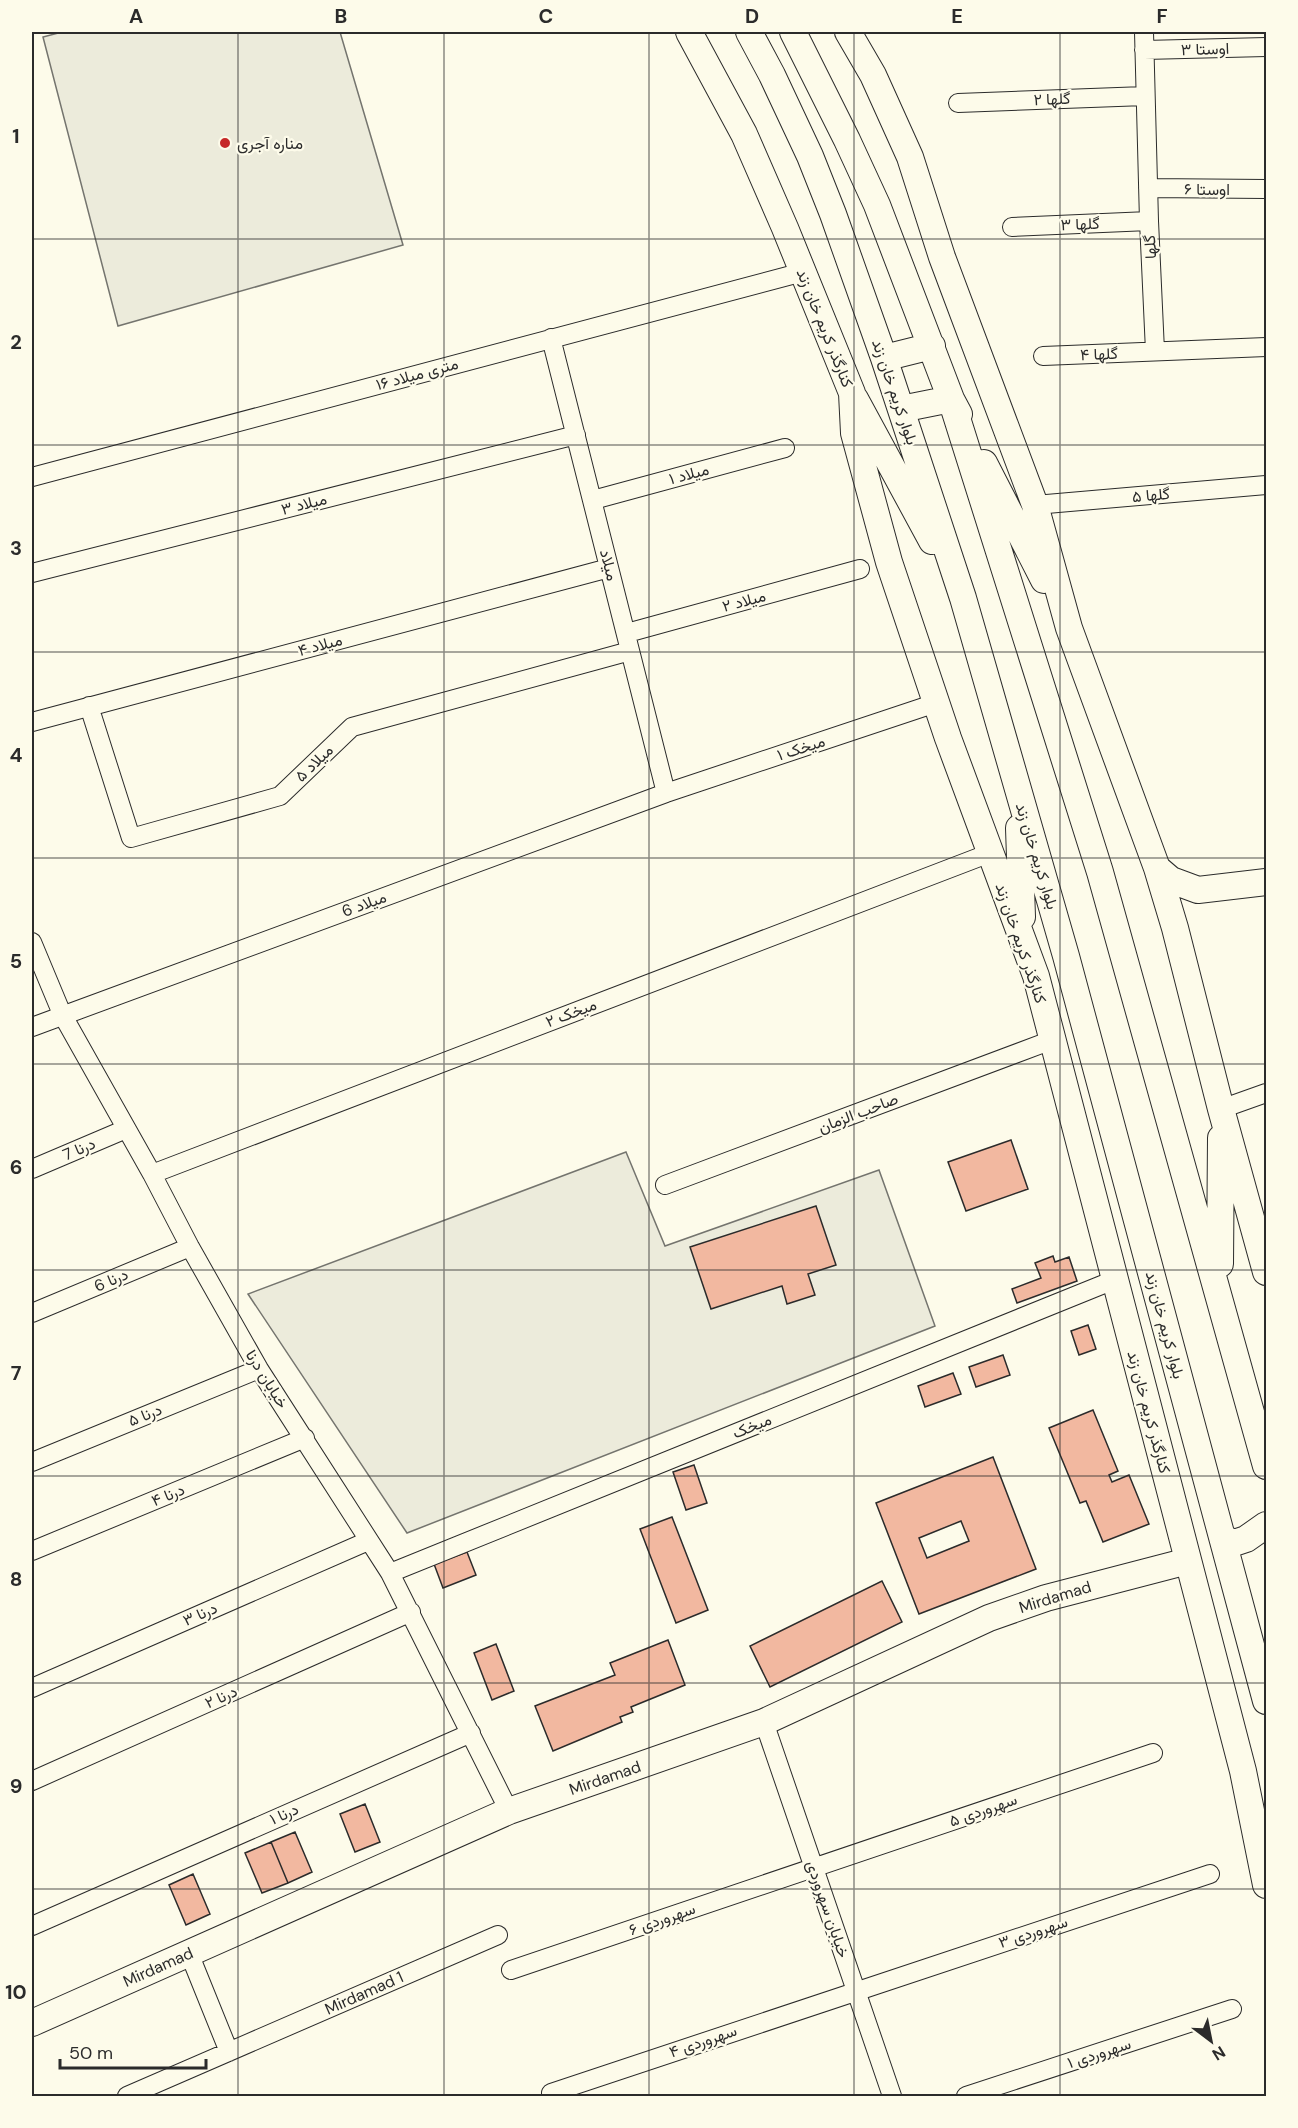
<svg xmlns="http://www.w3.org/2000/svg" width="1298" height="2128" viewBox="0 0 1298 2128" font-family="'DM Sans',Vazirmatn,sans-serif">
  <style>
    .park { fill: #ecebdb; stroke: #74746e; stroke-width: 1.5 }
    .building { fill: #f2b8a0; stroke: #2b2b2b; stroke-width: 1.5; fill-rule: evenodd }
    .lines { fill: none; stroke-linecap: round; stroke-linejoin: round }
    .street-casing { stroke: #2b2b2b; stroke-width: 20 }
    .secondary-casing { stroke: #2b2b2b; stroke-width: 28 }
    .street { stroke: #fdfbea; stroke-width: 18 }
    .secondary { stroke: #fdfbea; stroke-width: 26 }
    .grid { fill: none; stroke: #2b2b2b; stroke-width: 1.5; stroke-opacity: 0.55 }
    .poi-dot { fill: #c62828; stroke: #fdfbea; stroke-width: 2 }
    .labels { text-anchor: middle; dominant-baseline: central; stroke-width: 4.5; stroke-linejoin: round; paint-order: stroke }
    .street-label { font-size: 16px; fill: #2b2b2b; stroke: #fdfbea }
    .poi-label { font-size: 16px; fill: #2b2b2b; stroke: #fdfbea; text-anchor: start }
    .neatline { fill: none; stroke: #2b2b2b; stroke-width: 2 }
    .grid-label { font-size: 20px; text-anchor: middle; font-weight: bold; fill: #2b2b2b }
  </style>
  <rect width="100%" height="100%" fill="#fdfbea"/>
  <path class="park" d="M 62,32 L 340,32 L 403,245 L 118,326 L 43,37 Z
    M 626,1152 L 665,1246 L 879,1170 L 935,1326 L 407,1533 L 248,1294 Z"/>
  <path class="building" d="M 1011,1140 L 1028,1189 L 966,1211 L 948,1162 Z
    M 816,1206 L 836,1265 L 808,1274 L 815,1295 L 787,1304 L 782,1286 L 711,1309 L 690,1247 Z
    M 1053,1256 L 1055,1262 L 1069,1257 L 1077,1281 L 1017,1303 L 1012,1289 L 1041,1278 L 1035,1263 Z
    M 1088,1325 L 1096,1349 L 1079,1355 L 1071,1331 Z
    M 1003,1355 L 1010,1375 L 976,1387 L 969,1367 Z
    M 953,1373 L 961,1394 L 925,1407 L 918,1386 Z
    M 1093,1410 L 1118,1471 L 1109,1475 L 1112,1482 L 1129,1475 L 1149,1524 L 1103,1542 L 1086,1501 L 1080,1503 L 1049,1428 Z
    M 993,1457 L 1036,1569 L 919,1614 L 876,1503 ZM 961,1521 L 969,1541 L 927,1558 L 919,1538 Z
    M 694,1465 L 707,1503 L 686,1510 L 673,1472 Z
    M 672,1517 L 708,1610 L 676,1623 L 640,1529 Z
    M 467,1552 L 476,1575 L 443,1588 L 434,1564 Z
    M 882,1581 L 902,1622 L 770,1687 L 750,1646 Z
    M 668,1640 L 685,1685 L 631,1707 L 633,1712 L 620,1717 L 622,1722 L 553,1751 L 535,1706 L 615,1675 L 610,1663 Z
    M 496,1644 L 514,1691 L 492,1700 L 474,1653 Z
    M 365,1804 L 380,1842 L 355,1852 L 340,1814 Z
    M 295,1832 L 312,1872 L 288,1883 L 271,1842 Z
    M 271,1842 L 288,1883 L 262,1893 L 245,1853 Z
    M 193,1874 L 210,1914 L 186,1925 L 169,1885 Z"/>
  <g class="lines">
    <g class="street-casing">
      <path id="street" d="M 1144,32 L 1149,221 L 1155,351
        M 1144,50 L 1266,47
        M 958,103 L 1145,96
        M 1148,188 L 1266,189
        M 1012,227 L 1149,221
        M 551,338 L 666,793
        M 1043,356 L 1266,347
        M 32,477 L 803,272
        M 593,500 L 785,448
        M 1035,505 L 1266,485
        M 32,573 L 576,435
        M 627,633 L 860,569
        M 89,706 L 131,838 L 280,796 L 352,727 L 630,651
        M 32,722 L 609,568
        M 32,942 L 62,1014 L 152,1174 L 190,1247 L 259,1369 L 390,1573 L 509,1811
        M 32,1027 L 666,793 L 936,703
        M 1221,1109 L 1266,1093
        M 32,1169 L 126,1129
        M 152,1174 L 990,853
        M 665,1185 L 1052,1040
        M 32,1313 L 190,1247
        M 32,1462 L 259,1369
        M 32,1551 L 305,1438
        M 390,1573 L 1114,1280
        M 32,1688 L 368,1541
        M 764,1722 L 892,2096
        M 32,1781 L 411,1612
        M 32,1926 L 471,1733
        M 189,1953 L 229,2052
        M 511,1970 L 1153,1753
        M 551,2093 L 1210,1874
        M 127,2096 L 498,1935
        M 966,2096 L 1232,2009"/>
    </g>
    <g class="secondary-casing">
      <path id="secondary" d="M 689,32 L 744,134 L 785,228 L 852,393 L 854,433 L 889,562 L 948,738 L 1036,976 L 1243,1771 L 1266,1885
        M 749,32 L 772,75 L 810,156 L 833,214 L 884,358 L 963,598 L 1066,956 L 1266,1701
        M 793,32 L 847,140 L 877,205 L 951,399 L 1100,872 L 1266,1466
        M 848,32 L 873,75 L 910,157 L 942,257 L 1035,505 L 1069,628 L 1157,868 L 1175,928 L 1221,1109 L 1266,1272
        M 884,358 L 932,346
        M 855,399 L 932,541
        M 901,409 L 951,399 L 959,414
        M 984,463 L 1044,580
        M 1019,828 L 1022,917
        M 1157,868 L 1171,880 L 1198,890 L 1266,882
        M 1220,1264 L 1221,1138
        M 1223,1538 L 1234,1543 L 1246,1539 L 1266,1525
        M 32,2023 L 509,1811 L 764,1722 L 989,1618 L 1046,1598 L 1188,1561"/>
    </g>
    <use href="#street" class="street"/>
    <use href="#secondary" class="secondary"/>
  </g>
  <path class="grid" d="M 238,32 L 238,2096M 444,32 L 444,2096M 649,32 L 649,2096M 854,32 L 854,2096M 1060,32 L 1060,2096M 32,239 L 1266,239M 32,445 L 1266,445M 32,652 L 1266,652M 32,858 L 1266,858M 32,1064 L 1266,1064M 32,1270 L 1266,1270M 32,1476 L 1266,1476M 32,1683 L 1266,1683M 32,1889 L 1266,1889"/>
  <circle class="poi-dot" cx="225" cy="143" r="6"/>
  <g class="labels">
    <g class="street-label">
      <text transform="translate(1205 49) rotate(-2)">اوستا ۳</text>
      <text transform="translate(1052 99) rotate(-2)">گلها ۲</text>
      <text x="1207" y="189">اوستا ۶</text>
      <text transform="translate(1080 224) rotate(-2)">گلها ۳</text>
      <text transform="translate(1150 247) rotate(-93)">گلها</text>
      <text transform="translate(825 328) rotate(68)">کنارگذر کریم خان زند</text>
      <text transform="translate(1099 354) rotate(-2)">گلها ۴</text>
      <text transform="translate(417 374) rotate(-15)">۱۶ متری میلاد</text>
      <text transform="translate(895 392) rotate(71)">بلوار کریم خان زند</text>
      <text transform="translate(689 474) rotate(-15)">میلاد ۱</text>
      <text transform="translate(1151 495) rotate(-5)">گلها ۵</text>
      <text transform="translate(304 504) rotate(-14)">میلاد ۳</text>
      <text transform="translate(609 565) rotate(76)">میلاد</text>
      <text transform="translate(744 601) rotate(-15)">میلاد ۲</text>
      <text transform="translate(320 645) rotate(-15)">میلاد ۴</text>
      <text transform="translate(801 748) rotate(-18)">میخک ۱</text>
      <text transform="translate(314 763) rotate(-44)">میلاد ۵</text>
      <text transform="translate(1037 856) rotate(73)">بلوار کریم خان زند</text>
      <text transform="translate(364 904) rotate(-20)">میلاد 6</text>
      <text transform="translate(1021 943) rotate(71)">کنارگذر کریم خان زند</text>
      <text transform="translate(571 1013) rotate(-21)">میخک ۲</text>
      <text transform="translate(858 1113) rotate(-21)">صاحب الزمان</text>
      <text transform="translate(79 1149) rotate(-23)">درنا 7</text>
      <text transform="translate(111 1280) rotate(-23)">درنا 6</text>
      <text transform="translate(1165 1325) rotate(75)">بلوار کریم خان زند</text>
      <text transform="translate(267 1379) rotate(58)">خیابان درنا</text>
      <text transform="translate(1149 1412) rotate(75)">کنارگذر کریم خان زند</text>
      <text transform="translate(145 1415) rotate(-22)">درنا ۵</text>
      <text transform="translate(752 1426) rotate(-22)">میخک</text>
      <text transform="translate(168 1495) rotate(-22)">درنا ۴</text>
      <text transform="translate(1055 1597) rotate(-17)">Mirdamad</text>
      <text transform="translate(200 1614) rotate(-24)">درنا ۳</text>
      <text transform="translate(221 1697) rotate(-24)">درنا ۲</text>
      <text transform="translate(605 1778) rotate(-19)">Mirdamad</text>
      <text transform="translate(983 1810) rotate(-19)">سهروردی ۵</text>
      <text transform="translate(284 1814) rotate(-24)">درنا ۱</text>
      <text transform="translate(828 1909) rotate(71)">خیابان سهروردی</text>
      <text transform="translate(662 1919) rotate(-19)">سهروردی ۶</text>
      <text transform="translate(1033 1932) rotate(-18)">سهروردی ۳</text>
      <text transform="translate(158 1967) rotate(-24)">Mirdamad</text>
      <text transform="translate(364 1993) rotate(-24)">Mirdamad 1</text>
      <text transform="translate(703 2041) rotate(-19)">سهروردی ۴</text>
      <text transform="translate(1099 2053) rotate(-18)">سهروردی ۱</text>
    </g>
    <g class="poi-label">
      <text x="237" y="143">مناره آجری</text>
    </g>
  </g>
  <rect width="1298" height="2128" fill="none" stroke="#fdfbea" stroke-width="66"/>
  <g transform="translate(1211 2041) rotate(148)" stroke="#fdfbea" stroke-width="4.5" paint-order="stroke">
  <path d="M0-4.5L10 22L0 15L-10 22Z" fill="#2b2b2b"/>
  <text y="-9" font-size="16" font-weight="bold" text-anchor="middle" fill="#2b2b2b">N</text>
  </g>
  <path d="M60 2059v9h146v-9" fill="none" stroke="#2b2b2b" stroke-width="3"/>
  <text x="69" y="2059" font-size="18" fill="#2b2b2b" stroke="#fdfbea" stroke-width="4.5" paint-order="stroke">50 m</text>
  <rect x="33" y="33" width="1232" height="2062" class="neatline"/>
  <g class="grid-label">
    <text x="136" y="23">A</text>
    <text x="341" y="23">B</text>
    <text x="546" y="23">C</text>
    <text x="752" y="23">D</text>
    <text x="957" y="23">E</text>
    <text x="1162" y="23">F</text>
    <text x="16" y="143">1</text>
    <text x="16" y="349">2</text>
    <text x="16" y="555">3</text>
    <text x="16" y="762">4</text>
    <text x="16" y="968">5</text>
    <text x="16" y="1174">6</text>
    <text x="16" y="1380">7</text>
    <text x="16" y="1586">8</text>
    <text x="16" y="1793">9</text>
    <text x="16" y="1999">10</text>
  </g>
</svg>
